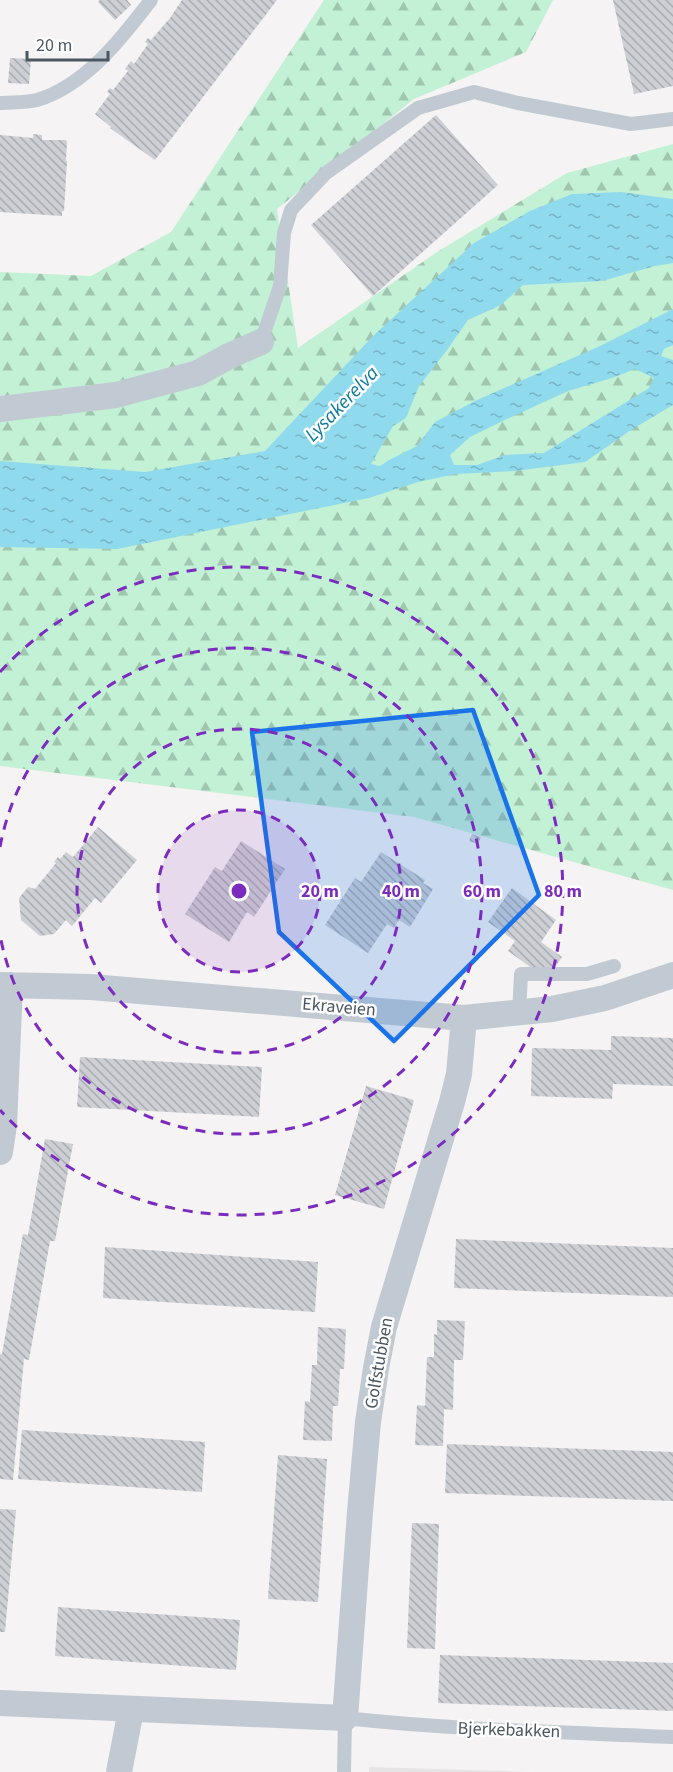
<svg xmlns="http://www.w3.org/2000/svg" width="673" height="1772" viewBox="0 0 673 1772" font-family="'Source Sans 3',sans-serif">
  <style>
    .education { fill: #e6e4e5 }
    .forest { fill: url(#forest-firs) }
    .water { fill: url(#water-ripples); fill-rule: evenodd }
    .building { fill: url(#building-back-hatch) }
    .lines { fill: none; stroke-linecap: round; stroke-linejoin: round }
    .service { stroke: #c1cad2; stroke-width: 14 }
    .minor { stroke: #c1cad2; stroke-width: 26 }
    .marked { fill: #1a73e8; fill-opacity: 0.2; stroke: #1a73e8; stroke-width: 4.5; stroke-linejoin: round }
    .ring { fill: none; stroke: #7b2cbf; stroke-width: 3; stroke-dasharray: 10 8 }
    .labels { text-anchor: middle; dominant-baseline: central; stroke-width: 5; stroke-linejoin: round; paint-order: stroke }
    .street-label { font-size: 18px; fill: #4a5661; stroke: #fff }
    .water-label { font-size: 20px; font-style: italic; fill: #0c7c9b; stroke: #fff }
    .centre { fill: #7b2cbf; stroke: #fff; stroke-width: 3 }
    .ring-label { font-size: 18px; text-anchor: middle; font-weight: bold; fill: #7b2cbf; stroke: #fff; stroke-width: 5; stroke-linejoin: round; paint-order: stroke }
  </style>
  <defs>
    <pattern id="forest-firs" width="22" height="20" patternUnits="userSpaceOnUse" patternTransform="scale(1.5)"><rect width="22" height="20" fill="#c3f1d5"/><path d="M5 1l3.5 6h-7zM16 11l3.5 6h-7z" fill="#a0c6b0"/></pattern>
    <pattern id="water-ripples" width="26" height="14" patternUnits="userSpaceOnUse" patternTransform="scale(1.5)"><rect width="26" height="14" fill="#90daee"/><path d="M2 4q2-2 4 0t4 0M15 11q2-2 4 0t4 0" fill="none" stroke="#78b4c4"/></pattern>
    <pattern id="building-back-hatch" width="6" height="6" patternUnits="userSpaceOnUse" patternTransform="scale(1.5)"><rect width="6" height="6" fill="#cdcfd5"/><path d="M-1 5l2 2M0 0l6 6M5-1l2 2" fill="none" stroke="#a8abb0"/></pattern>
  </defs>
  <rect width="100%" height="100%" fill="#f5f3f3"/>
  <path class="education" d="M 369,1767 L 532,1772 L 369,1772 Z"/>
  <path class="forest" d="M 324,0 L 553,0 L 526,52 L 414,99 L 277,209 L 298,348 L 437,252 L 567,173 L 673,144 L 673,890 L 414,817 L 0,766 L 0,272 L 91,276 L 171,232 Z"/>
  <path class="water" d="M 621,192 L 673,199 L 673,263 L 655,266 L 602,281 L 523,285 L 501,305 L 468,320 L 447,350 L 419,386 L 406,418 L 393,426 L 371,464 L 380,466 L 389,460 L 417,446 L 435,422 L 475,401 L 600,346 L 673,309 L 673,345 L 664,349 L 661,356 L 673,360 L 673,405 L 631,430 L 585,462 L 515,471 L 456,474 L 418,482 L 369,498 L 117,549 L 0,547 L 0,461 L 145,472 L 265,451 L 373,336 L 474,243 L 530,211 L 572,194 ZM 635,369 L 654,378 L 649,388 L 544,453 L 505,455 L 477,465 L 454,465 L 450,455 L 470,437 L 507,419 L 568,391 L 612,378 Z"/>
  <path class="building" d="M 100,0 L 127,0 L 131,5 L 115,20 L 98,2 Z
    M 182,0 L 277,0 L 155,160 L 110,128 L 111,127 L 95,114 L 110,94 L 107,92 L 110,88 L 113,90 L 128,71 L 125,69 L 131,61 L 134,64 L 148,44 L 145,42 L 148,38 L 151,40 L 170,18 Z
    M 613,0 L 673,0 L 673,86 L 634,94 Z
    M 10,58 L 31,59 L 29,84 L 8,83 Z
    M 436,115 L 498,185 L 373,296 L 311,225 Z
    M 33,134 L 42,135 L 42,140 L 66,140 L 67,142 L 66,161 L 67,161 L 64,211 L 62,211 L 62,216 L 0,212 L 0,135 L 33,138 Z
    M 98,827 L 137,860 L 101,903 L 95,898 L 72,926 L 66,920 L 54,934 L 40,936 L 21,920 L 19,898 L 28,887 L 35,889 L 56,863 L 54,862 L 58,857 L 60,859 L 66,852 L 73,857 Z
    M 472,834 L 481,837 L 478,844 L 469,841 Z
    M 241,841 L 285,869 L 254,917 L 247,912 L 229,942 L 185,914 L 215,867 L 222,871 Z
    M 381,852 L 425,880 L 423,883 L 433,889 L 410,927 L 399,920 L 394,928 L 387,924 L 368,953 L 325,925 L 355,878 L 361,882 Z
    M 512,888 L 556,920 L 541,942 L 562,957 L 547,979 L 508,951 L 515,941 L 488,922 Z
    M 611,1036 L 673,1038 L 673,1086 L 613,1084 L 612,1099 L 531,1096 L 532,1048 L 611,1050 Z
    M 80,1057 L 262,1067 L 259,1117 L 77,1107 Z
    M 366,1086 L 414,1100 L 384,1209 L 335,1195 Z
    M 45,1139 L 73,1144 L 55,1241 L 50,1241 L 29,1360 L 24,1359 L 13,1480 L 0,1479 L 0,1354 L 2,1354 L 23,1234 L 28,1235 Z
    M 456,1239 L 673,1248 L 673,1297 L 454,1288 Z
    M 105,1247 L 318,1262 L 315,1312 L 103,1298 Z
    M 437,1320 L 465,1321 L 463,1360 L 454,1360 L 453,1410 L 444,1409 L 443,1446 L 415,1445 L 417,1405 L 425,1406 L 427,1357 L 434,1357 L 434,1334 L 437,1335 Z
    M 318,1327 L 346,1329 L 344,1369 L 340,1369 L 338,1406 L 333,1406 L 332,1441 L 303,1440 L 305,1401 L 310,1402 L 312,1365 L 317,1365 Z
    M 22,1430 L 205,1442 L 202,1492 L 18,1479 Z
    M 447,1444 L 673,1452 L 673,1501 L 445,1493 Z
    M 278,1455 L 327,1459 L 318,1602 L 268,1599 Z
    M 0,1509 L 16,1510 L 5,1632 L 0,1632 Z
    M 412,1523 L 439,1524 L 435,1649 L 407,1648 Z
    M 58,1607 L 240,1620 L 236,1670 L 55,1656 Z
    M 440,1655 L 673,1663 L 673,1711 L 438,1703 Z"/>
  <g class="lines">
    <path class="service" d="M 0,103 C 12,102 25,103 37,100 C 85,86 122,38 151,0
      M 261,342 L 280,286 L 284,233 L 291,210 L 326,173 L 418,108 L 474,92 L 518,103 L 631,124 L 673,119
      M 519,1013 L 521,974 L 587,974 L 614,966
      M 344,1772 L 345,1718 C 454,1730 563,1732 673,1737"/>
    <path class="minor" d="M 0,409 L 116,395 L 198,373 L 229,356 L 261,342
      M 0,985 L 91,987 L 464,1018 L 552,1009 L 605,998 L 673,975
      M 0,1152 L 4,1125 L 10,985
      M 0,1703 L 345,1718 L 360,1512 L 368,1422 L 376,1368 L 384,1327 L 452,1102 L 459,1074 L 464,1018
      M 119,1772 L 131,1710"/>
  </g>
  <path class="marked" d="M 473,710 L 539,895 L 394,1041 L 279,932 L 252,732 Z"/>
  <circle cx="239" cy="891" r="81" fill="#7b2cbf" fill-opacity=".12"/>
  <g class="ring">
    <circle cx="239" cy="891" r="81"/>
    <circle cx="239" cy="891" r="162"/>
    <path d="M0 847A243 243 0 1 1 0 935"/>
    <path d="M0 672A324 324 0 1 1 0 1110"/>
  </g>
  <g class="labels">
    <g class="street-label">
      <text transform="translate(339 1007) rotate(5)">Ekraveien</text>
      <text transform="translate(379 1363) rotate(-80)">Golfstubben</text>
      <text transform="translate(509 1730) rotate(2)">Bjerkebakken</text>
    </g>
    <g class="water-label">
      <text transform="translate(342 404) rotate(-46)">Lysakerelva</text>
    </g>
  </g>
  <circle cx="239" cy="891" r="9" class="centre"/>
  <g class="ring-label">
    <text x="320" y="897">20 m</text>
    <text x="401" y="897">40 m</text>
    <text x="482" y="897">60 m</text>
    <text x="563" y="897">80 m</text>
  </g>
  <path d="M27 51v9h81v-9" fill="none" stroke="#4a5661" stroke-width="3"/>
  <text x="36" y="51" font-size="18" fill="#4a5661" stroke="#ffffff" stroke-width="4.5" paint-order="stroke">20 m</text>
</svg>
